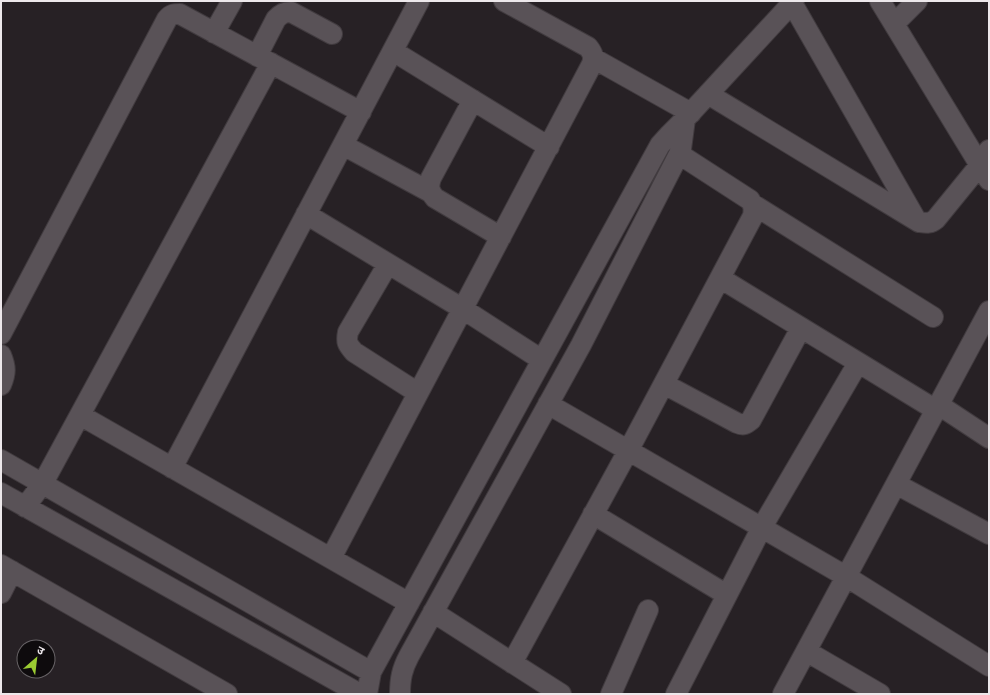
<svg xmlns="http://www.w3.org/2000/svg" width="990" height="695" viewBox="0 0 990 695" font-family="'Noto Sans','Noto Sans Devanagari',sans-serif">
  <style>
    .lines { fill: none; stroke-linecap: round; stroke-linejoin: round }
    .minor-casing { stroke: #413b3f; stroke-width: 22 }
    .minor { stroke: #595257; stroke-width: 20 }
  </style>
  <rect width="100%" height="100%" fill="#272125"/>
  <g class="lines">
    <g class="minor-casing">
      <path id="minor" d="M 880,1 L 989,180
        M 792,3 L 915,218
        M 894,24 L 917,1
        M 214,33 L 232,1
        M 393,51 L 549,147
        M 257,56 L 276,19 C 281,14 284,12 291,12 L 332,34
        M 593,58 L 691,113
        M 708,94 L 919,222 C 926,223 930,224 936,219 L 980,165 L 989,150
        M 473,100 L 431,178 C 428,187 429,191 435,198 L 501,237
        M 343,145 L 430,192
        M 754,205 L 933,317
        M 306,214 L 463,309 L 542,360
        M 388,264 L 348,332 C 346,342 347,344 354,352 L 418,393
        M 720,278 L 936,410
        M 1,334 L 167,19 C 171,14 174,14 180,14 L 361,112
        M 1,355 C 6,367 6,373 1,385
        M 664,384 L 737,423 C 744,426 746,424 751,420 L 801,328
        M 548,404 L 847,577 L 989,666
        M 939,405 L 989,438
        M 80,415 L 409,603
        M 1,460 L 371,672
        M 172,468 L 419,1
        M 896,484 L 989,534
        M 1,493 L 360,694
        M 25,507 L 43,483 L 271,63
        M 593,514 L 727,595
        M 331,558 L 592,64 C 594,57 593,53 588,47 L 504,1
        M 1,565 L 227,694
        M 1,593 L 12,571
        M 433,612 L 561,694
        M 806,651 L 880,694
        M 512,663 L 628,451 L 753,216 C 754,209 754,206 750,200 L 679,154
        M 367,694 L 371,672 L 660,145 L 670,134 L 685,119 L 794,1
        M 400,694 C 400,679 402,669 409,656 L 581,345 L 679,154 L 681,149 L 685,119
        M 611,694 L 648,610
        M 676,694 L 762,527 L 858,363
        M 783,694 L 989,311"/>
    </g>
    <use href="#minor" class="minor"/>
  </g>
  <rect width="990" height="695" fill="none" stroke="#ede8eb" stroke-width="4"/>
  <g transform="translate(36 659) rotate(28)"><circle r="19" fill="#0e0b0d" stroke="#676366"/>
  <path d="M0-3L7 15L0 10L-7 15Z" fill="#9bcb32"/>
  <text y="-6" font-size="11" font-weight="bold" text-anchor="middle" fill="#ede8eb">उ</text>
  </g>
</svg>
